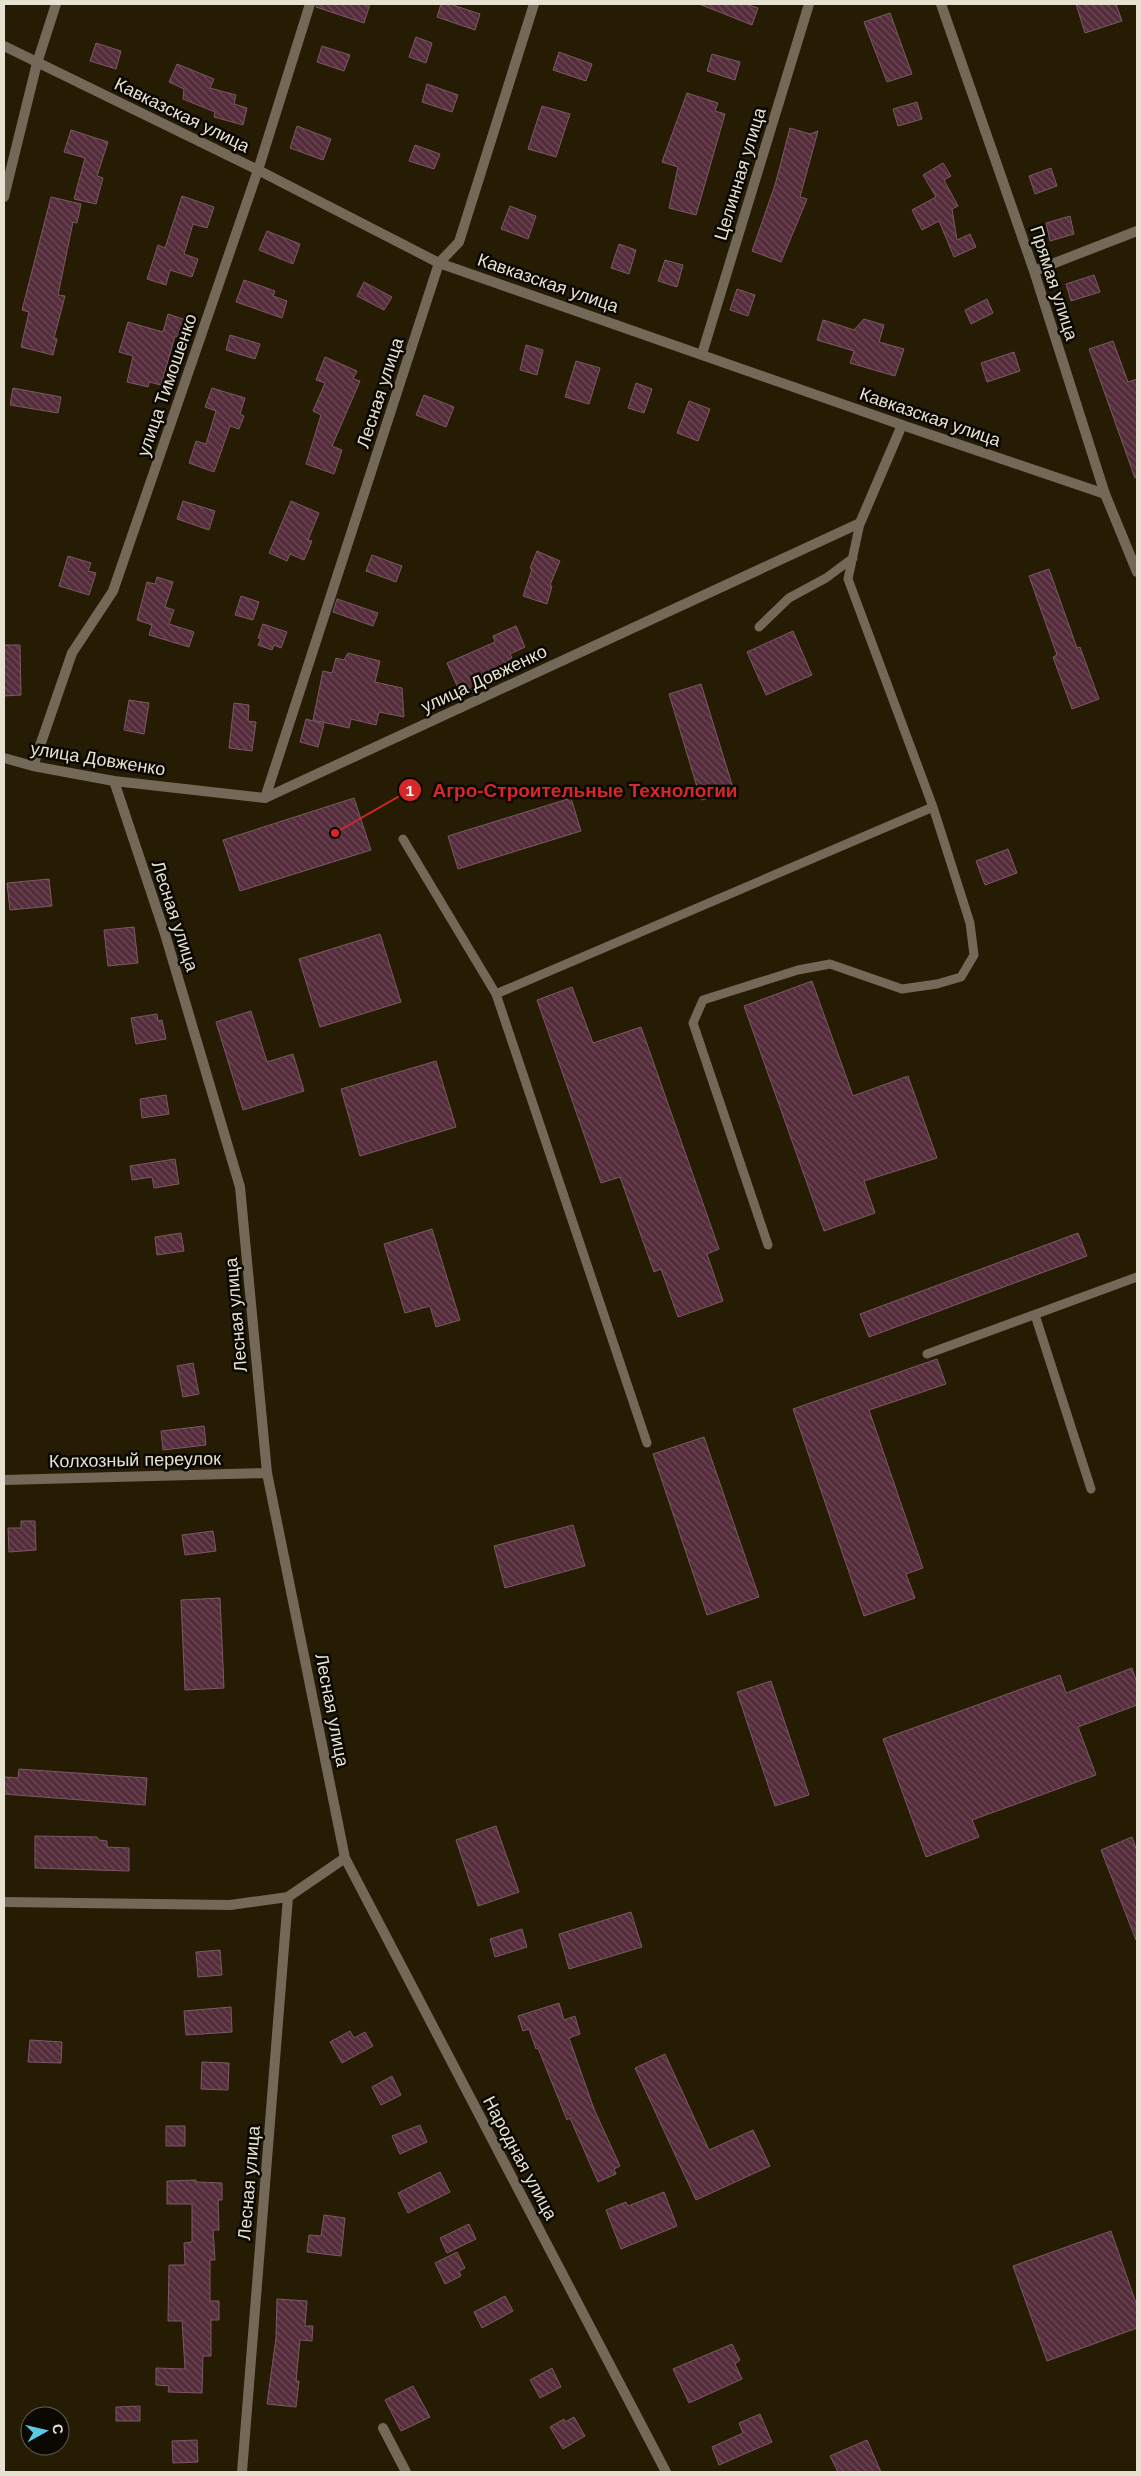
<svg xmlns="http://www.w3.org/2000/svg" width="1141" height="2476" viewBox="0 0 1141 2476" font-family="Arial,sans-serif">
  <style>
    .building { fill: url(#building-back-hatch); stroke: #795a64 }
    .lines { fill: none; stroke-linecap: round; stroke-linejoin: round }
    .service { stroke: #746858; stroke-width: 9 }
    .minor { stroke: #746858; stroke-width: 10 }
    .tertiary { stroke: #746858; stroke-width: 10 }
    .labels { text-anchor: middle; dominant-baseline: central; stroke-width: 5; stroke-linejoin: round; paint-order: stroke }
    .street-label { font-size: 18px; fill: #e7e1d2; stroke: #0b0701 }
    .leader { fill: none; stroke: #d62828; stroke-width: 2 }
    .callout-dot { fill: #d62828; stroke: #0b0701; stroke-width: 2 }
    .mark-label { font-size: 15px; text-anchor: middle; font-weight: bold; fill: #fff }
    .callout-label { font-size: 19px; text-anchor: middle; font-weight: bold; fill: #d62828; stroke: #0b0701; stroke-width: 5; stroke-linejoin: round; paint-order: stroke }
  </style>
  <defs>
    <pattern id="building-back-hatch" width="6" height="6" patternUnits="userSpaceOnUse" patternTransform="scale(1.25)"><rect width="6" height="6" fill="#552c3b"/><path d="M-1 5l2 2M0 0l6 6M5-1l2 2" fill="none" stroke="#6d4a56"/></pattern>
  </defs>
  <rect width="100%" height="100%" fill="#251c03"/>
  <path class="building" d="M 317,4 L 370,4 L 364,23 L 316,7 Z
    M 441,4 L 450,4 L 480,14 L 475,30 L 437,17 Z
    M 699,4 L 746,4 L 758,8 L 752,25 Z
    M 1076,4 L 1116,4 L 1122,21 L 1085,33 Z
    M 890,13 L 912,74 L 887,82 L 864,22 Z
    M 416,37 L 432,43 L 426,63 L 409,57 Z
    M 96,43 L 121,51 L 116,69 L 90,61 Z
    M 322,46 L 350,55 L 344,71 L 317,62 Z
    M 559,52 L 592,64 L 586,81 L 553,70 Z
    M 712,54 L 740,62 L 735,80 L 707,71 Z
    M 177,64 L 214,79 L 210,88 L 236,95 L 234,104 L 247,108 L 243,125 L 214,117 L 215,112 L 183,99 L 184,89 L 169,82 Z
    M 427,84 L 458,95 L 452,112 L 422,102 Z
    M 687,93 L 718,103 L 715,111 L 725,114 L 696,215 L 669,208 L 678,167 L 662,162 Z
    M 917,102 L 922,119 L 898,126 L 893,109 Z
    M 542,106 L 570,114 L 556,157 L 528,149 Z
    M 297,126 L 331,139 L 323,160 L 290,148 Z
    M 790,128 L 810,134 L 818,131 L 800,197 L 807,199 L 781,262 L 752,251 L 775,185 Z
    M 71,130 L 108,142 L 97,176 L 103,178 L 96,204 L 74,199 L 85,158 L 64,152 Z
    M 415,145 L 440,154 L 434,169 L 409,161 Z
    M 943,163 L 951,176 L 944,180 L 958,206 L 952,209 L 957,240 L 970,234 L 976,247 L 954,257 L 939,221 L 922,230 L 912,210 L 936,197 L 923,175 Z
    M 1051,168 L 1057,186 L 1035,194 L 1029,176 Z
    M 182,196 L 214,207 L 207,228 L 193,224 L 184,254 L 198,259 L 192,277 L 170,270 L 166,285 L 147,279 L 158,245 L 165,248 Z
    M 51,197 L 81,204 L 77,223 L 73,222 L 58,295 L 65,296 L 54,338 L 57,339 L 53,355 L 21,347 L 29,312 L 22,310 Z
    M 510,206 L 536,216 L 528,239 L 501,229 Z
    M 1070,216 L 1074,234 L 1050,241 L 1046,223 Z
    M 267,231 L 300,244 L 293,264 L 259,250 Z
    M 619,244 L 636,250 L 629,274 L 611,268 Z
    M 665,260 L 683,265 L 677,287 L 658,281 Z
    M 1094,275 L 1100,292 L 1071,301 L 1066,284 Z
    M 244,280 L 275,291 L 273,296 L 287,301 L 282,318 L 236,302 Z
    M 364,282 L 392,297 L 384,310 L 357,296 Z
    M 737,289 L 755,295 L 748,316 L 730,310 Z
    M 987,299 L 993,313 L 971,324 L 965,310 Z
    M 168,314 L 189,321 L 184,338 L 175,336 L 161,385 L 149,382 L 148,387 L 127,382 L 133,356 L 119,352 L 128,322 L 163,332 Z
    M 864,319 L 884,325 L 879,342 L 904,349 L 895,376 L 850,363 L 854,351 L 817,340 L 823,320 L 854,330 Z
    M 230,335 L 260,344 L 255,359 L 226,350 Z
    M 1113,341 L 1128,382 L 1137,379 L 1137,477 L 1135,478 L 1089,349 Z
    M 526,345 L 543,350 L 537,375 L 520,370 Z
    M 1014,352 L 1020,371 L 987,382 L 981,363 Z
    M 325,357 L 357,371 L 353,379 L 360,381 L 332,446 L 342,450 L 334,474 L 306,464 L 321,415 L 313,411 L 325,383 L 316,380 Z
    M 576,361 L 600,368 L 589,404 L 565,397 Z
    M 636,383 L 652,389 L 644,413 L 628,408 Z
    M 13,388 L 61,397 L 58,413 L 10,405 Z
    M 212,388 L 245,398 L 240,414 L 244,416 L 239,429 L 230,426 L 214,472 L 189,463 L 196,441 L 206,444 L 216,411 L 205,407 Z
    M 424,395 L 454,407 L 446,427 L 416,415 Z
    M 689,401 L 710,409 L 698,441 L 677,433 Z
    M 183,501 L 215,511 L 209,530 L 177,519 Z
    M 291,501 L 319,513 L 308,540 L 312,541 L 304,560 L 290,554 L 287,561 L 269,553 Z
    M 537,551 L 560,561 L 550,585 L 552,586 L 547,604 L 523,596 L 532,569 L 530,568 Z
    M 372,555 L 402,566 L 396,582 L 366,571 Z
    M 68,556 L 91,563 L 88,571 L 96,573 L 89,595 L 59,586 Z
    M 1049,569 L 1077,648 L 1080,647 L 1099,699 L 1072,709 L 1053,657 L 1057,655 L 1029,576 Z
    M 157,577 L 173,582 L 165,607 L 174,610 L 169,624 L 194,632 L 189,647 L 149,635 L 152,625 L 137,620 L 147,582 L 155,584 Z
    M 241,596 L 259,602 L 253,620 L 235,615 Z
    M 337,599 L 378,613 L 373,626 L 333,612 Z
    M 263,624 L 287,632 L 281,648 L 274,645 L 272,650 L 258,645 L 261,639 L 258,638 Z
    M 516,626 L 525,647 L 510,654 L 512,658 L 508,660 L 509,664 L 505,666 L 510,675 L 462,697 L 447,663 L 495,642 L 493,636 Z
    M 793,631 L 812,675 L 766,695 L 747,652 Z
    M 4,645 L 20,645 L 21,695 L 4,696 Z
    M 348,653 L 380,661 L 375,682 L 402,688 L 404,717 L 379,712 L 376,725 L 351,719 L 349,728 L 313,720 L 323,671 L 332,673 L 336,658 L 344,660 Z
    M 701,684 L 734,791 L 701,800 L 669,694 Z
    M 129,700 L 149,703 L 144,734 L 124,730 Z
    M 234,703 L 249,705 L 248,721 L 256,722 L 252,751 L 229,748 Z
    M 306,719 L 324,724 L 318,747 L 300,742 Z
    M 354,798 L 371,850 L 240,891 L 223,840 Z
    M 571,798 L 581,831 L 458,869 L 448,836 Z
    M 1008,849 L 1017,873 L 985,885 L 976,861 Z
    M 49,879 L 52,906 L 10,910 L 7,883 Z
    M 134,927 L 138,963 L 108,966 L 104,930 Z
    M 380,934 L 401,1002 L 320,1027 L 299,959 Z
    M 812,981 L 853,1096 L 908,1076 L 937,1158 L 864,1181 L 875,1213 L 824,1231 L 744,1006 Z
    M 572,987 L 593,1043 L 641,1027 L 719,1249 L 707,1254 L 723,1301 L 678,1317 L 661,1269 L 654,1272 L 620,1177 L 601,1183 L 537,1000 Z
    M 251,1011 L 267,1062 L 293,1054 L 304,1091 L 243,1110 L 216,1022 Z
    M 157,1014 L 158,1021 L 162,1020 L 166,1039 L 136,1044 L 131,1018 Z
    M 436,1061 L 456,1127 L 360,1156 L 341,1089 Z
    M 166,1095 L 169,1114 L 142,1118 L 140,1099 Z
    M 175,1159 L 179,1184 L 154,1188 L 152,1177 L 132,1180 L 130,1166 Z
    M 432,1229 L 460,1320 L 436,1327 L 430,1306 L 405,1313 L 384,1244 Z
    M 181,1233 L 184,1251 L 157,1255 L 155,1237 Z
    M 1078,1233 L 1087,1256 L 869,1337 L 860,1314 Z
    M 937,1359 L 946,1384 L 869,1410 L 923,1568 L 906,1574 L 915,1598 L 864,1616 L 793,1409 Z
    M 193,1363 L 199,1394 L 183,1397 L 177,1366 Z
    M 204,1426 L 206,1445 L 163,1450 L 161,1431 Z
    M 704,1437 L 759,1597 L 707,1615 L 653,1454 Z
    M 21,1521 L 35,1521 L 36,1550 L 9,1552 L 8,1528 L 21,1528 Z
    M 573,1525 L 585,1566 L 505,1588 L 494,1546 Z
    M 213,1531 L 216,1551 L 185,1555 L 182,1535 Z
    M 220,1598 L 224,1688 L 185,1690 L 181,1600 Z
    M 1132,1668 L 1137,1683 L 1137,1705 L 1078,1727 L 1096,1775 L 972,1820 L 979,1837 L 926,1857 L 883,1739 L 1060,1675 L 1066,1693 Z
    M 771,1681 L 809,1795 L 775,1806 L 737,1692 Z
    M 19,1769 L 147,1778 L 145,1805 L 4,1794 L 4,1777 L 18,1778 Z
    M 496,1826 L 519,1892 L 478,1906 L 456,1840 Z
    M 35,1836 L 97,1837 L 99,1840 L 107,1841 L 107,1847 L 129,1848 L 129,1871 L 35,1868 Z
    M 1132,1837 L 1137,1851 L 1136,1940 L 1101,1850 Z
    M 631,1912 L 642,1947 L 569,1969 L 559,1934 Z
    M 522,1929 L 527,1947 L 495,1957 L 490,1939 Z
    M 220,1950 L 222,1975 L 198,1977 L 196,1952 Z
    M 559,2003 L 564,2020 L 575,2016 L 580,2034 L 569,2038 L 594,2109 L 620,2166 L 614,2169 L 616,2174 L 598,2182 L 570,2118 L 567,2120 L 538,2048 L 536,2049 L 529,2029 L 523,2031 L 518,2016 Z
    M 231,2007 L 232,2032 L 186,2035 L 184,2011 Z
    M 350,2031 L 354,2038 L 365,2032 L 373,2046 L 342,2063 L 330,2042 Z
    M 30,2040 L 62,2042 L 61,2063 L 28,2062 Z
    M 665,2054 L 709,2150 L 753,2130 L 770,2166 L 696,2200 L 635,2068 Z
    M 202,2062 L 229,2063 L 228,2090 L 201,2089 Z
    M 392,2076 L 401,2095 L 381,2105 L 372,2087 Z
    M 420,2125 L 427,2142 L 400,2154 L 392,2136 Z
    M 166,2126 L 185,2126 L 185,2146 L 166,2146 Z
    M 440,2172 L 450,2192 L 408,2213 L 398,2193 Z
    M 196,2180 L 196,2182 L 222,2183 L 222,2200 L 218,2200 L 219,2230 L 213,2230 L 215,2260 L 210,2260 L 210,2301 L 219,2301 L 219,2320 L 211,2320 L 211,2356 L 203,2356 L 202,2393 L 168,2392 L 169,2386 L 156,2385 L 156,2368 L 185,2369 L 182,2321 L 168,2321 L 169,2265 L 185,2265 L 184,2243 L 192,2242 L 192,2204 L 167,2204 L 167,2181 Z
    M 664,2192 L 677,2226 L 621,2249 L 606,2210 L 626,2202 L 628,2206 Z
    M 324,2215 L 345,2218 L 341,2256 L 307,2252 L 309,2235 L 321,2236 Z
    M 469,2224 L 476,2239 L 447,2253 L 440,2238 Z
    M 1111,2231 L 1137,2306 L 1137,2328 L 1047,2361 L 1013,2266 Z
    M 457,2252 L 465,2268 L 459,2271 L 461,2276 L 445,2284 L 435,2263 Z
    M 505,2296 L 513,2311 L 482,2328 L 474,2312 Z
    M 277,2299 L 307,2301 L 305,2326 L 313,2326 L 312,2341 L 300,2340 L 296,2381 L 299,2381 L 296,2407 L 267,2404 L 276,2338 Z
    M 732,2344 L 740,2360 L 735,2364 L 742,2379 L 689,2403 L 673,2369 Z
    M 552,2368 L 561,2387 L 540,2398 L 530,2380 Z
    M 413,2386 L 430,2417 L 401,2431 L 385,2400 Z
    M 140,2406 L 140,2421 L 116,2421 L 116,2407 Z
    M 760,2414 L 772,2442 L 719,2465 L 712,2447 L 743,2433 L 739,2423 Z
    M 574,2417 L 585,2436 L 563,2449 L 550,2427 L 564,2419 L 565,2422 Z
    M 197,2440 L 198,2462 L 173,2463 L 172,2441 Z
    M 867,2440 L 881,2472 L 838,2472 L 830,2456 Z"/>
  <g class="lines">
    <path class="service" d="M 759,627 L 789,598 L 826,578 L 853,558
      M 403,839 L 496,994 L 647,1443
      M 496,994 L 933,807 L 848,579 L 860,523
      M 768,1245 L 693,1023 L 703,1000 L 798,970 L 830,964 L 902,989 L 937,984 L 961,977 L 974,955 L 970,923 L 933,807
      M 1035,1315 L 1091,1489
      M 927,1354 L 1137,1277"/>
    <path class="minor" d="M 941,4 L 1034,271 L 1105,494
      M 4,197 L 37,63 L 56,4
      M 1034,271 L 1137,231
      M 702,354 L 809,4
      M 4,758 L 33,766 L 114,781 L 265,798 L 860,523 L 902,425
      M 33,766 L 72,653 L 113,591 L 258,170 L 310,4
      M 114,781 L 165,934 L 240,1187 L 267,1473 L 345,1858 L 666,2472
      M 265,798 L 439,263 L 459,242 L 534,4
      M 4,1480 L 267,1473
      M 4,1902 L 230,1905 L 288,1897 L 345,1858
      M 383,2428 L 406,2472
      M 242,2472 L 288,1897"/>
    <path class="tertiary" d="M 4,46 L 258,170 L 439,263 L 902,425 L 1105,494 L 1137,572"/>
  </g>
  <g class="labels">
    <g class="street-label">
      <text transform="translate(182 115) rotate(26)">Кавказская улица</text>
      <text transform="translate(740 174) rotate(-73)">Целинная улица</text>
      <text transform="translate(548 283) rotate(19)">Кавказская улица</text>
      <text transform="translate(1054 283) rotate(72)">Прямая улица</text>
      <text transform="translate(167 385) rotate(-71)">улица Тимошенко</text>
      <text transform="translate(380 393) rotate(-72)">Лесная улица</text>
      <text transform="translate(930 417) rotate(19)">Кавказская улица</text>
      <text transform="translate(484 679) rotate(-25)">улица Довженко</text>
      <text transform="translate(98 759) rotate(9)">улица Довженко</text>
      <text transform="translate(175 916) rotate(72)">Лесная улица</text>
      <text transform="translate(236 1315) rotate(-95)">Лесная улица</text>
      <text transform="translate(135 1460) rotate(-1)">Колхозный переулок</text>
      <text transform="translate(332 1710) rotate(79)">Лесная улица</text>
      <text transform="translate(520 2158) rotate(62)">Народная улица</text>
      <text transform="translate(249 2183) rotate(-85)">Лесная улица</text>
    </g>
  </g>
  <path class="leader" d="M335 833L410 790"/>
  <g class="callout-dot">
    <circle cx="335" cy="833" r="5"/>
    <circle cx="410" cy="790" r="12"/>
  </g>
  <g class="mark-label">
    <text x="410" y="796">1</text>
  </g>
  <g class="callout-label">
    <text x="585" y="797">Агро-Строительные Технологии</text>
  </g>
  <rect width="1141" height="2476" fill="none" stroke="#e7e1d2" stroke-width="10"/>
  <g transform="translate(45 2431) rotate(82)"><circle r="24" fill="#0b0701" stroke="#635e55"/>
  <path d="M0-4L9 19L0 12L-9 19Z" fill="#59c8e4"/>
  <text y="-8" font-size="14" font-weight="bold" text-anchor="middle" fill="#e7e1d2">С</text>
  </g>
</svg>
